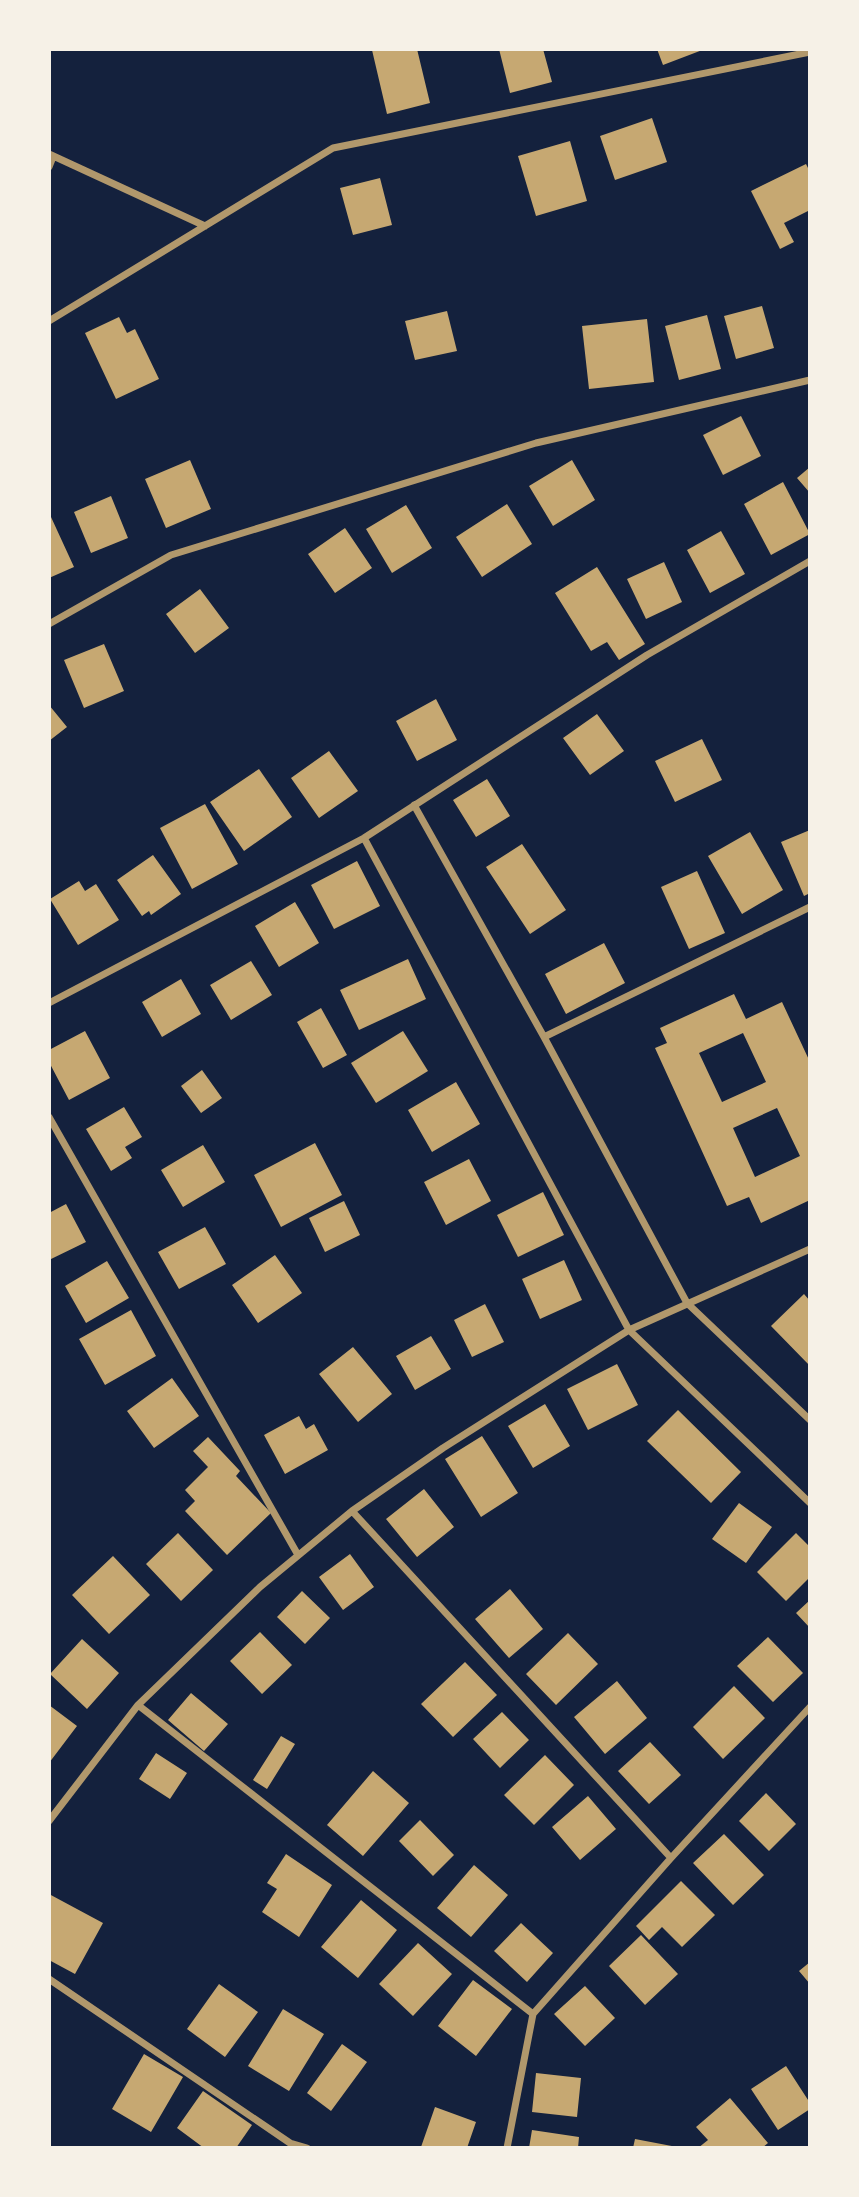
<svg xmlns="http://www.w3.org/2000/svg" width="859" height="2197" viewBox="0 0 859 2197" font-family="Lora,serif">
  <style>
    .building { fill: #c6a872; fill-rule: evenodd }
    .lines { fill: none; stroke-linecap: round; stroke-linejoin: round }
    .minor { stroke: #b1986c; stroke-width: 7 }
  </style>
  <rect width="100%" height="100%" fill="#14213d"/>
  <path class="building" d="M 377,49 L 417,49 L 430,103 L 387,114 L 372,50 Z
    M 499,49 L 543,49 L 552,82 L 510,93 Z
    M 657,49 L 705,49 L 663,65 Z
    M 652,118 L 667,162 L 615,180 L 600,136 Z
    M 570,141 L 587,201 L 536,216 L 518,156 Z
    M 806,164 L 810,172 L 810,210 L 784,223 L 794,242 L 780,249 L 751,191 Z
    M 380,178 L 392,225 L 353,235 L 340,188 Z
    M 762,306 L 774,348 L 736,359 L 724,316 Z
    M 447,311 L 457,351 L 415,360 L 405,321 Z
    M 707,315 L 721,369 L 679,380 L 665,326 Z
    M 119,317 L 127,333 L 135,329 L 159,379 L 116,399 L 85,333 Z
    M 647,319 L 654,382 L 589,389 L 582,326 Z
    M 741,416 L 761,456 L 723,475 L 703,435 Z
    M 190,460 L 211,509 L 166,528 L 145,479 Z
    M 572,460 L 595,500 L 553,526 L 529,486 Z
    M 810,467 L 810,493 L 797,478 Z
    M 783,482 L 810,534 L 771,555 L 744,504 Z
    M 111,496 L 128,538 L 91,553 L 74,512 Z
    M 507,504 L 532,544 L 482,577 L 456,537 Z
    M 406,505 L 432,548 L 392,573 L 366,529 Z
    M 51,517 L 74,567 L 49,578 L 49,518 Z
    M 345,528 L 372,568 L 335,593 L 308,554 Z
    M 721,531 L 745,574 L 710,593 L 687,550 Z
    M 664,562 L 682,602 L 646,619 L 627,579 Z
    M 597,567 L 645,644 L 619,660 L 607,642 L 591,651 L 555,593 Z
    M 200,589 L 229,628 L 195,653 L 166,614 Z
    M 104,644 L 124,691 L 84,708 L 64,660 Z
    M 436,699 L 457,740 L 417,761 L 396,721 Z
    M 49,705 L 67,727 L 49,741 Z
    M 597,714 L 624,751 L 590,775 L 563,738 Z
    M 702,739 L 722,780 L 675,802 L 655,761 Z
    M 329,751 L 358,791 L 319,818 L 291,778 Z
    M 259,769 L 292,817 L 244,851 L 210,802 Z
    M 487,779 L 510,816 L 476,837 L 453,800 Z
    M 205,804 L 238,864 L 192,889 L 160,828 Z
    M 810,830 L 810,893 L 804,896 L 781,842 Z
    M 750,832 L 783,890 L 742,914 L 708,856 Z
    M 522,844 L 566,910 L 530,934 L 486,867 Z
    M 153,855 L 181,894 L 151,915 L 149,911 L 142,916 L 117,880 Z
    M 357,861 L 380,906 L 334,929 L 311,885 Z
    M 697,871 L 725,933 L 689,949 L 661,887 Z
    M 79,881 L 85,891 L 96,884 L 119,920 L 78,945 L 50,899 Z
    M 295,902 L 319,943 L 279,967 L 255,926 Z
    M 604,943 L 625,983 L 566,1014 L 545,974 Z
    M 408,959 L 426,999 L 359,1030 L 340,990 Z
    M 251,961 L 272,995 L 231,1020 L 210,985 Z
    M 181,979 L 201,1014 L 162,1037 L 142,1002 Z
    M 734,994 L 746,1019 L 782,1002 L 810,1062 L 810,1200 L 761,1223 L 749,1197 L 727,1206 L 655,1048 L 667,1043 L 660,1028 ZM 743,1033 L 766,1082 L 722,1102 L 699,1053 ZM 777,1108 L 800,1156 L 755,1177 L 733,1128 Z
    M 321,1008 L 347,1055 L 323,1068 L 297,1022 Z
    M 85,1031 L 110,1078 L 69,1100 L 49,1062 L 49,1050 Z
    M 403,1031 L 428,1071 L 376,1103 L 351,1063 Z
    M 202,1070 L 222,1098 L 201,1113 L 181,1086 Z
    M 456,1082 L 480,1124 L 432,1152 L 408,1110 Z
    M 124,1107 L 142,1137 L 125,1147 L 132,1158 L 111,1171 L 86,1129 Z
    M 315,1143 L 342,1195 L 281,1227 L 254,1175 Z
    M 203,1145 L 225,1182 L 183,1207 L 161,1170 Z
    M 469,1159 L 491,1201 L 446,1225 L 424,1182 Z
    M 543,1192 L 564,1235 L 518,1257 L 497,1215 Z
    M 344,1201 L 360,1235 L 325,1252 L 309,1218 Z
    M 66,1204 L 86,1242 L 49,1260 L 49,1213 Z
    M 205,1227 L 226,1264 L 179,1289 L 158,1252 Z
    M 275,1255 L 302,1293 L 258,1323 L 232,1285 Z
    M 564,1260 L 582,1300 L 540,1319 L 522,1279 Z
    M 107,1261 L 129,1298 L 86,1323 L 65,1286 Z
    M 804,1294 L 810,1301 L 810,1366 L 771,1326 Z
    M 485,1304 L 504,1342 L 472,1357 L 454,1320 Z
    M 131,1310 L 156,1356 L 105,1385 L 79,1339 Z
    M 431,1336 L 451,1369 L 415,1390 L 396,1356 Z
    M 353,1347 L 392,1394 L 358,1422 L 319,1374 Z
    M 617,1364 L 638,1405 L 588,1430 L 567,1389 Z
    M 172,1378 L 199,1416 L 154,1448 L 127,1411 Z
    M 545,1404 L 570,1446 L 533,1468 L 508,1426 Z
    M 678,1410 L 741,1472 L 711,1503 L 647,1441 Z
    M 299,1416 L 306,1429 L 314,1424 L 328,1450 L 285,1474 L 264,1435 Z
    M 482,1436 L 518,1493 L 481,1517 L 445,1459 Z
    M 208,1437 L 240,1471 L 236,1476 L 271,1513 L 227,1555 L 185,1511 L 195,1501 L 185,1490 L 208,1467 L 193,1451 Z
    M 424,1489 L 454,1527 L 417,1557 L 386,1519 Z
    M 739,1503 L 772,1527 L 746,1563 L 712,1539 Z
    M 178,1533 L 213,1570 L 181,1601 L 146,1564 Z
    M 796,1533 L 810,1547 L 810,1577 L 786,1601 L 757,1572 Z
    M 350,1554 L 374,1587 L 343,1610 L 319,1577 Z
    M 113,1556 L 150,1595 L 109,1634 L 72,1595 Z
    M 510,1589 L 543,1629 L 509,1658 L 475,1619 Z
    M 302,1591 L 330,1618 L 305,1644 L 277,1617 Z
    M 810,1600 L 810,1628 L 796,1613 Z
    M 260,1632 L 292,1665 L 262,1694 L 230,1661 Z
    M 568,1633 L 598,1664 L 556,1705 L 526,1674 Z
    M 768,1637 L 803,1673 L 773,1702 L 737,1666 Z
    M 82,1639 L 119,1673 L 87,1709 L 50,1674 Z
    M 465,1662 L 497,1695 L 453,1737 L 421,1704 Z
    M 617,1681 L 647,1718 L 605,1754 L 574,1717 Z
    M 734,1686 L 765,1718 L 723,1759 L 693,1727 Z
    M 191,1693 L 228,1724 L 204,1751 L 168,1720 Z
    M 49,1705 L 77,1726 L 49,1763 Z
    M 502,1712 L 529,1740 L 500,1768 L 473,1739 Z
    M 281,1736 L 295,1744 L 267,1789 L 253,1780 Z
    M 650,1742 L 681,1775 L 649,1804 L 618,1771 Z
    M 156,1753 L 187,1773 L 170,1799 L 139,1779 Z
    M 545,1755 L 574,1785 L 534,1825 L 504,1795 Z
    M 373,1771 L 409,1803 L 363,1856 L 327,1825 Z
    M 766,1793 L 796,1824 L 769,1851 L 739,1821 Z
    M 588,1796 L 616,1829 L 580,1860 L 552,1827 Z
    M 420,1820 L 454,1855 L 433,1876 L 399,1841 Z
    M 724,1834 L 764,1875 L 733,1905 L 693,1863 Z
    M 286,1854 L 332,1885 L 299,1937 L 262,1912 L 277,1889 L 267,1883 Z
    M 474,1865 L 508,1895 L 471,1937 L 437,1908 Z
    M 681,1881 L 715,1915 L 682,1947 L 662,1927 L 649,1940 L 636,1926 Z
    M 49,1894 L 103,1923 L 75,1974 L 49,1960 Z
    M 361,1900 L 397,1930 L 358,1978 L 321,1947 Z
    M 521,1923 L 553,1953 L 527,1982 L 494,1951 Z
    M 641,1935 L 678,1974 L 645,2005 L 609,1966 Z
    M 418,1943 L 452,1974 L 413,2016 L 379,1984 Z
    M 810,1962 L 810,1984 L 799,1971 Z
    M 473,1980 L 512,2009 L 476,2056 L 438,2026 Z
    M 219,1984 L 258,2012 L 225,2057 L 187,2029 Z
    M 585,1986 L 615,2018 L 585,2046 L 554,2014 Z
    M 283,2009 L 324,2034 L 289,2091 L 248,2066 Z
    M 342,2044 L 367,2062 L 331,2111 L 307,2093 Z
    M 144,2054 L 183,2077 L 151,2132 L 112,2109 Z
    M 786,2066 L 810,2103 L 810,2109 L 778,2130 L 751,2089 Z
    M 536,2073 L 581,2078 L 577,2117 L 532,2112 Z
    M 203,2091 L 252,2125 L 236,2148 L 204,2148 L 177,2128 Z
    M 730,2098 L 768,2143 L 762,2148 L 698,2148 L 708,2140 L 696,2127 Z
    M 435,2107 L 476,2122 L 467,2148 L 421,2147 Z
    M 532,2130 L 579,2137 L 578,2148 L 529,2148 Z
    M 635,2139 L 677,2147 L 677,2148 L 633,2148 Z"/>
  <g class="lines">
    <path class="minor" d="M 49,154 L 205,226
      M 49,167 L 53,157
      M 49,321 L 333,148 L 810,52
      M 49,624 L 171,555 L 536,443 L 810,380
      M 414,805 L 544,1037 L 687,1303 L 810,1420
      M 364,838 L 629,1330 L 810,1503
      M 49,1003 L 364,838 L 647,655 L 810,561
      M 544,1037 L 810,907
      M 49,1117 L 298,1555
      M 352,1511 L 671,1858
      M 138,1705 L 533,2014
      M 49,1821 L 138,1705 L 260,1587 L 352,1511 L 443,1448 L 629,1330 L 810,1249
      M 49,1979 L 290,2143 L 307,2148
      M 507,2148 L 533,2014 L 671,1858 L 810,1707"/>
  </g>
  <rect width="859" height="2197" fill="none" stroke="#f6f1e7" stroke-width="102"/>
</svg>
